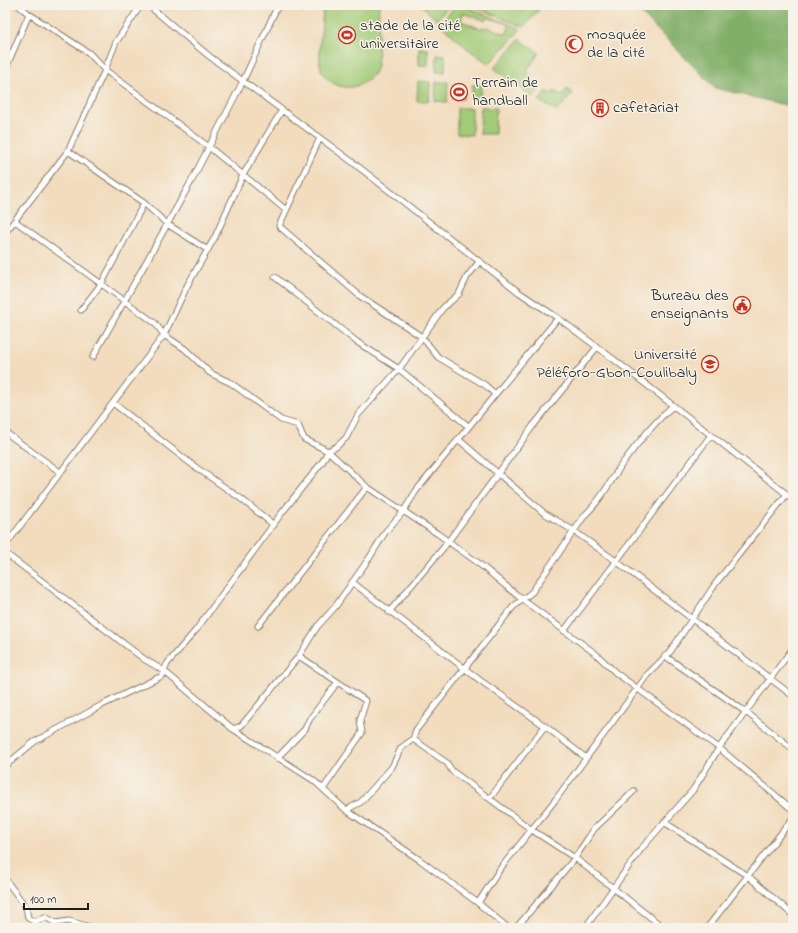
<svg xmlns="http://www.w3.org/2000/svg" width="798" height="933" viewBox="0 0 798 933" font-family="'Indie Flower',sans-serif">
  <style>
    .green { fill: #a2cb77; stroke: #5f744a; fill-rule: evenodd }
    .forest { fill: #81af68; stroke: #4e6642 }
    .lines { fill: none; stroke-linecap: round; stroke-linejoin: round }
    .street-casing { stroke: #877c6c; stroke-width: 7 }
    .street { stroke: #fff; stroke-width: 5 }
    .labels { text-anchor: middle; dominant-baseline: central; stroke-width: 3; stroke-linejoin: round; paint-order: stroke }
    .poi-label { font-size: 16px; fill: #1c1c1c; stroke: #f7f3e8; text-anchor: start }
  </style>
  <rect width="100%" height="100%" fill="#f7f3e8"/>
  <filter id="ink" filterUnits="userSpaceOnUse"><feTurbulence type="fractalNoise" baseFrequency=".025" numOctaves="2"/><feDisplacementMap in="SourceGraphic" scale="8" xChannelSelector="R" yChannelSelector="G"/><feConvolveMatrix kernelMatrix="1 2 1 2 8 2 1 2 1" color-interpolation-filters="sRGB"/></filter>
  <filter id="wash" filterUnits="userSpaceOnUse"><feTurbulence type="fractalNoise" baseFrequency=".012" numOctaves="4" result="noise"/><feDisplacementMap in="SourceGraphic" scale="16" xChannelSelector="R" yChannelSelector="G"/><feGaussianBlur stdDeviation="0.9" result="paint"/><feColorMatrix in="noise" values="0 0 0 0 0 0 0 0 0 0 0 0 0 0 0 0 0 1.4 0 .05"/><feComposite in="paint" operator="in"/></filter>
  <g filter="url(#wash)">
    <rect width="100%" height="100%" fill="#f2dcbd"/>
    <path class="green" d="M 323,5 L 379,5 C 378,21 380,55 376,69 C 373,77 364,84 356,86 C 342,90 326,83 321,69 C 317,56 323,20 323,5 Z
      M 421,5 L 450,5 L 436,20 Z
      M 456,5 L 461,5 L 521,29 L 489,64 L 467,48 L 440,24 ZM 463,13 L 484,20 L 489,18 L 509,24 L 507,34 L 487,27 L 486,28 L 482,27 L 481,29 L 461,21 Z
      M 469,5 L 506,5 L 522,11 L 525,5 L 530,5 L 539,10 L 524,27 Z
      M 520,39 L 539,53 L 526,72 L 532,76 L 529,79 L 541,87 L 533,97 L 494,68 Z
      M 419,48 L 428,49 L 428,66 L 419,65 Z
      M 437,55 L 445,55 L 445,72 L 436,72 Z
      M 418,81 L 430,82 L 429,101 L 417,101 Z
      M 436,82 L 448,82 L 447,102 L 435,101 Z
      M 454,84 L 464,84 L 463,99 L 453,99 Z
      M 472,85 L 481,85 L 481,100 L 472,100 Z
      M 567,89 L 573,93 L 557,111 L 539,101 L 546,91 L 552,94 L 554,91 L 563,96 Z
      M 481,107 L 496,108 L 495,134 L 480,134 Z
      M 457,108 L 472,108 L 472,135 L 457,134 Z"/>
    <path class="forest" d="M 633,5 L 793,5 L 793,107 L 715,88 Z"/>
  </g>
  <g filter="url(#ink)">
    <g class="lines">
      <g class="street-casing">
        <path id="street" d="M 18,5 L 29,14 L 89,53 L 105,70 L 209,147 L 286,210
          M 148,5 L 209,56 L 351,161 L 520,293 L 558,318 L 616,361 L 793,499
          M 5,70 L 29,14
          M 320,138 L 279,226 L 360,296 L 422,337 L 438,357 L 485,385 L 495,394
          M 68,151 L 144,203 L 167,224 L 208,250
          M 15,221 L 155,323 L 164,335 L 185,349 L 210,373 L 231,383 L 281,420 L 298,425 L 304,439 L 328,451 L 367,487 L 438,534 L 477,562 L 523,600 L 596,654 L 616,673 L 719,748 L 793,810
          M 5,233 L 68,151 L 105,70 L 116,42 L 141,5
          M 275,277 L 357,342 L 399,369 L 468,426
          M 81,310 L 102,283 L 144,203
          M 93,357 L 192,180 L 243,81 L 278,5
          M 113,403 L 194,466 L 240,498 L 274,525
          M 5,432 L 60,472
          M 458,439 L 544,513 L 574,531 L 616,561 L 793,696
          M 5,546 L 164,335 L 187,286 L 215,237 L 243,175 L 282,110
          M 5,553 L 144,659 L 164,671 L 233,729 L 313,780 L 346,810 L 420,860 L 478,903 L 508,928
          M 352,582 L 481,681 L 545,726 L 586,758
          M 389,612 L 444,547 L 533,426 L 597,347
          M 258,626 L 367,487
          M 564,631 L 711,435
          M 299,656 L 366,701 L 360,720 L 362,733 L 323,789
          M 665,656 L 746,712 L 793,749
          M 233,729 L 241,726 L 299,656 L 317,627 L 335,607 L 370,557 L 386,531 L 403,512 L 416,491 L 558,318
          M 413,739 L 447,763 L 452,771 L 532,830 L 575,858 L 664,928
          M 277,758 L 305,729 L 309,720 L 337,683
          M 5,766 L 34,742 L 102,705 L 162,676 L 167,664 L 196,630 L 281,514 L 323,461 L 328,451 L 336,447 L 346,438 L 358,415 L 399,369 L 443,308 L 459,294 L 467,277 L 479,262
          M 490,798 L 545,726
          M 346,810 L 361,802 L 392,767 L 401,748 L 413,739 L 416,730 L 513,607 L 532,592 L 585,515 C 601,500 610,482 622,464 C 637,444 654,422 673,406
          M 664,822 L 748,876 L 793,915
          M 5,879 L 26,907 L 28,918 L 35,922 L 45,917 L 56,923 L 69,921 L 94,928
          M 478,903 L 500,869 L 556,799 L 648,674 L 670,652 L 716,583 L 787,494
          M 516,928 L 575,858 L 594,829 L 634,791
          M 585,928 L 641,849 L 693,790 L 719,748 L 793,648
          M 707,928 L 793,818"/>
      </g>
      <use href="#street" class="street"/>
    </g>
  </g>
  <defs>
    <g id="stadium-ring" transform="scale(0.9)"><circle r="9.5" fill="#f7f3e8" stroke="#c8321e" stroke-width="1.5"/><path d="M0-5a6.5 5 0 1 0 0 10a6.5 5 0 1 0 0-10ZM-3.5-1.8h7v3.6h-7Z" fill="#c8321e"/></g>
    <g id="mosque-ring" transform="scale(0.9)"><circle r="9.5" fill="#f7f3e8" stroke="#c8321e" stroke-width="1.5"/><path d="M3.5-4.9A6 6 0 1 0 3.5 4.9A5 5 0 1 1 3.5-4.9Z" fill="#c8321e"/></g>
    <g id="building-ring" transform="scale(0.9)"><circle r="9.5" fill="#f7f3e8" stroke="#c8321e" stroke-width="1.5"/><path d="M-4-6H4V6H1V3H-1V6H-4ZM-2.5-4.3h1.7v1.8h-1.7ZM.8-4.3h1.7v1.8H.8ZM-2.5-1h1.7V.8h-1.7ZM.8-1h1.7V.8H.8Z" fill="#c8321e"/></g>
    <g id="civic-ring" transform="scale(0.9)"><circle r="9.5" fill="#f7f3e8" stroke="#c8321e" stroke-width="1.5"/><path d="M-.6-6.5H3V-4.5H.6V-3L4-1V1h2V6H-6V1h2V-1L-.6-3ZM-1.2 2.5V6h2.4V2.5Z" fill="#c8321e"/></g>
    <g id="university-ring" transform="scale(0.9)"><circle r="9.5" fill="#f7f3e8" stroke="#c8321e" stroke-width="1.5"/><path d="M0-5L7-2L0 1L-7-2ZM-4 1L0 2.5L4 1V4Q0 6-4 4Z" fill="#c8321e"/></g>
  </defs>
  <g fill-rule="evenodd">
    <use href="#stadium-ring" x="347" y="35"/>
    <use href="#mosque-ring" x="574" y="44"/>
    <use href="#stadium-ring" x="459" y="92"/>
    <use href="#building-ring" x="600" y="108"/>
    <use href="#civic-ring" x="742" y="305"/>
    <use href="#university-ring" x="710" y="364"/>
  </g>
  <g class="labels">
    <g class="poi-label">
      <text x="360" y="26">stade de la cité<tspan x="360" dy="18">universitaire</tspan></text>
      <text x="587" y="35">mosquée<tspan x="587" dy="18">de la cité</tspan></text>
      <text x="472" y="83">Terrain de<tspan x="472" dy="18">handball</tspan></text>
      <text x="613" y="108">cafetariat</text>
      <text x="729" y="296" text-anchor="end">Bureau des<tspan x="729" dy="18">enseignants</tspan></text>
      <text x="697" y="355" text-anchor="end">Université<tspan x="697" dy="18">Péléforo-Gbon-Coulibaly</tspan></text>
    </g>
  </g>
  <rect width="798" height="933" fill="none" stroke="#f7f3e8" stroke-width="20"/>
  <path d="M24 903v6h64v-6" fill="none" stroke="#1c1c1c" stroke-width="2"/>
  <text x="30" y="903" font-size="12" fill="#1c1c1c" stroke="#f7f3e8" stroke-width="3" paint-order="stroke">100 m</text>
</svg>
